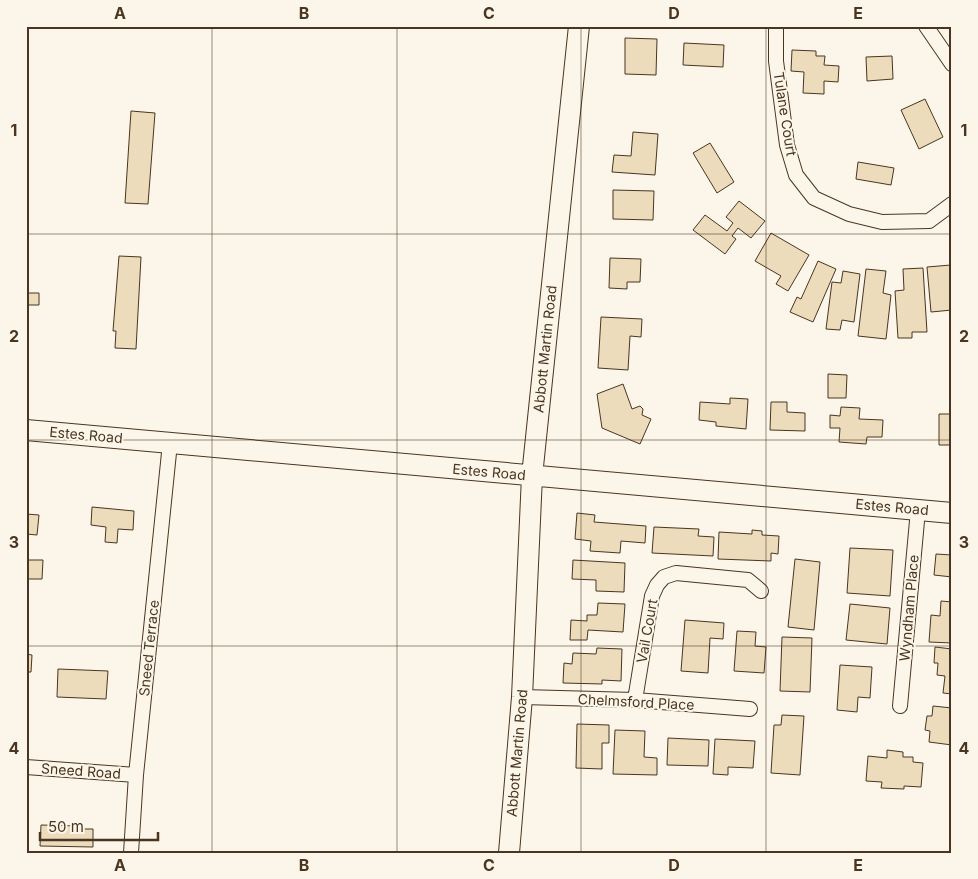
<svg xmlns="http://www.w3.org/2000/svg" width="978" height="879" viewBox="0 0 978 879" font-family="Inter,sans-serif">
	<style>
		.building { fill: #ecdcbc; stroke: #4a3520 }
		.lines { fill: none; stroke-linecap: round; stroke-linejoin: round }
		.minor-casing { stroke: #4a3520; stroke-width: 16 }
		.secondary-casing { stroke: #4a3520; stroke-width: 22 }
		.minor { stroke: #fbf6e9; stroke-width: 14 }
		.secondary { stroke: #fbf6e9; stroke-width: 20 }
		.grid { fill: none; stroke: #4a3520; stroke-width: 1; stroke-opacity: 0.55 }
		.labels { text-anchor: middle; stroke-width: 4; stroke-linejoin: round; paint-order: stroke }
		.street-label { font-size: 14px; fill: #4a3520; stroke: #fbf6e9 }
		.neatline { fill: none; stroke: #4a3520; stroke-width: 2 }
		.grid-label { font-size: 16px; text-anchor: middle; font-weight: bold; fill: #4a3520 }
	</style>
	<rect width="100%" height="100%" fill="#fbf6e9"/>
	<path class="building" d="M625 38 657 39 656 75 625 74Z
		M684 43 724 45 723 67 683 65Z
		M792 50 816 51V56H825L824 65 839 66 838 82 824 81V94L803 93 804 72 791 71Z
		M892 56 893 79 867 81 866 57Z
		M925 99 943 137 919 149 901 110Z
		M131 111 155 113 148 204 125 203Z
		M633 132 658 134 655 175 612 172 614 155 631 156Z
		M710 143 734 182 717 193 693 153Z
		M858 162 894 168 891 185 856 179Z
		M613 190 654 191 653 220 613 219Z
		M739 201 765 221 751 238 738 228 732 236 736 239 725 254 693 230 705 215 727 231 733 223 726 217Z
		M771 233 809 255 788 291 776 284 781 276 755 261Z
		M119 256 141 257 136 349 115 348 116 331H113Z
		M610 258 641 259 640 282H627V289L609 288Z
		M818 261 836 269 813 322 790 312 797 297 801 299Z
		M951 265 952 310 931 312 927 267Z
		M923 268 927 332H912V338H898L895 291 904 290 903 269Z
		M866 269 886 271 883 293 891 295 886 339 858 336Z
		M843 271 860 274 854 322 842 320 840 330 826 329 832 282 841 283Z
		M26 293H39V305H27V320Z
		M601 317 642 319 641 337 630 336 628 370 598 368Z
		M828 374 847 375 846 398H828Z
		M623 384 632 409 640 406 643 409 642 415 651 419 640 444 602 428 597 394Z
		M730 398 748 399 746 429 716 426V422L699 420 700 402 730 404Z
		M771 402H787V412L805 413V431L770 430Z
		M841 407 860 408 859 419 883 420 882 437H867L866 444 839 442 840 428H830V415L840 416Z
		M939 414H952V445H939Z
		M92 507 134 511 133 530 118 529 117 543 105 542 106 527 91 525Z
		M577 513 595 515 594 522 646 526 645 543 621 541 620 553 590 551 591 541 575 539Z
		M26 514 39 515 37 535 26 534Z
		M654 527 699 529 698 536 714 537 713 556 652 553Z
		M752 530 762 531V535L779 536 778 554 771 553V561L718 559 719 532 752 534Z
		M850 548 893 550 890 596 847 593Z
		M936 554 952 555V577L934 575Z
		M795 559 820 562 814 630 788 627Z
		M26 560H43L42 579H26Z
		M573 560 625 563 624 592 596 591V580L572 579Z
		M941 601 952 602V643L929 642 931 615 940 616Z
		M598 603 625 604 623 632 588 630 587 640H570L571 620 587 621V615H597Z
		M850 604 890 608 887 644 846 640Z
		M685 620 724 623 723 639 710 638 708 673 681 671Z
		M737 631 756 632 755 646 766 647 764 673 734 671Z
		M782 637 812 638 810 692 780 691Z
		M935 647 952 649V694L943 693 945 676 937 675 938 663H934Z
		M597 648 622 649 621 681 602 680V684L563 683 564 663 572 664 573 653 596 654Z
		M26 654 32 655 31 672H26Z
		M840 665 872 667 870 698 858 697 857 712 837 710Z
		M58 669 108 671 106 699 57 697Z
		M933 706 952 708V745L929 742 930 731 925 730 927 716H932Z
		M782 715 804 716 800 775 771 773 774 725H781Z
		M577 724 609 725V743H602V769L576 768Z
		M615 730 645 731 644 757 657 758V775L613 774Z
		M668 738 709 740 708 766 667 765Z
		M715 739 755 741 753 768 728 767V775L713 774Z
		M887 750 903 752V757H913V762L923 763 921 787 904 786V789L881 788 882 782 866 781 868 756 887 758Z
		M41 825 79 826V829H93V847L40 846Z"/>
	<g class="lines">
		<defs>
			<path id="minor" d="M776 26V61L787 145 796 175 814 198 849 214 882 222 929 221 952 204
				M926 26 952 64
				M522 697 635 700 750 709
				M635 700 652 596 657 585 664 577 676 573 748 580 761 591
				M900 706 918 510
				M26 767 136 775
				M131 853 136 775 170 443"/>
			<path id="secondary" d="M26 430 952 513
				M509 853 522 697 532 476 579 26"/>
		</defs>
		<use href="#minor" class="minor-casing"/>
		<use href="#secondary" class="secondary-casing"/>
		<use href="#minor" class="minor"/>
		<use href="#secondary" class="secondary"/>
	</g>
	<path class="grid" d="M212 26V853M397 26V853M581 26V853M766 26V853M26 234H952M26 440H952M26 646H952"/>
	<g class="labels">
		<g class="street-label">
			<text transform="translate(785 114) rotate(81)" y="5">Tulane Court</text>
			<text transform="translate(545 349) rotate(-84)" y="5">Abbott Martin Road</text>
			<text transform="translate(86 435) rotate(5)" y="5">Estes Road</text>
			<text transform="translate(489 472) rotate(5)" y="5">Estes Road</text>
			<text transform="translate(892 507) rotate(5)" y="5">Estes Road</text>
			<text transform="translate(909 608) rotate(-85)" y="5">Wyndham Place</text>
			<text transform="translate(647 631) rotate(-80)" y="5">Vail Court</text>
			<text transform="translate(149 648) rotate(-84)" y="5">Sneed Terrace</text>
			<text transform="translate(636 702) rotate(3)" y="5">Chelmsford Place</text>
			<text transform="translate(517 753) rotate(-85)" y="5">Abbott Martin Road</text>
			<text transform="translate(81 771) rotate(4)" y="5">Sneed Road</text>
		</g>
	</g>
	<rect width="978" height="879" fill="none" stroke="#fbf6e9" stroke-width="55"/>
	<path d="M40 832v8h118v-8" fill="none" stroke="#4a3520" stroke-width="2.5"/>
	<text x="48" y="832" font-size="15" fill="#4a3520" stroke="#fbf6e9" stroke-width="4" paint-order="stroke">50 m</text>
	<rect x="28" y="28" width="922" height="824" class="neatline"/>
	<g class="grid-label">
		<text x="120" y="19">A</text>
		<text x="304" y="19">B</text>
		<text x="489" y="19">C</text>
		<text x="674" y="19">D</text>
		<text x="858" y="19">E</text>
		<text x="14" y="136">1</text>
		<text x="964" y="136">1</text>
		<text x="14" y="342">2</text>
		<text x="964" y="342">2</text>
		<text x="14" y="548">3</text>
		<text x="964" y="548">3</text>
		<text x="14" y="754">4</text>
		<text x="964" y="754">4</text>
		<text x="120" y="871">A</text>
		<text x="304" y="871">B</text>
		<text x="489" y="871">C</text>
		<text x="674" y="871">D</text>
		<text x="858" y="871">E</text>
	</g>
</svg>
